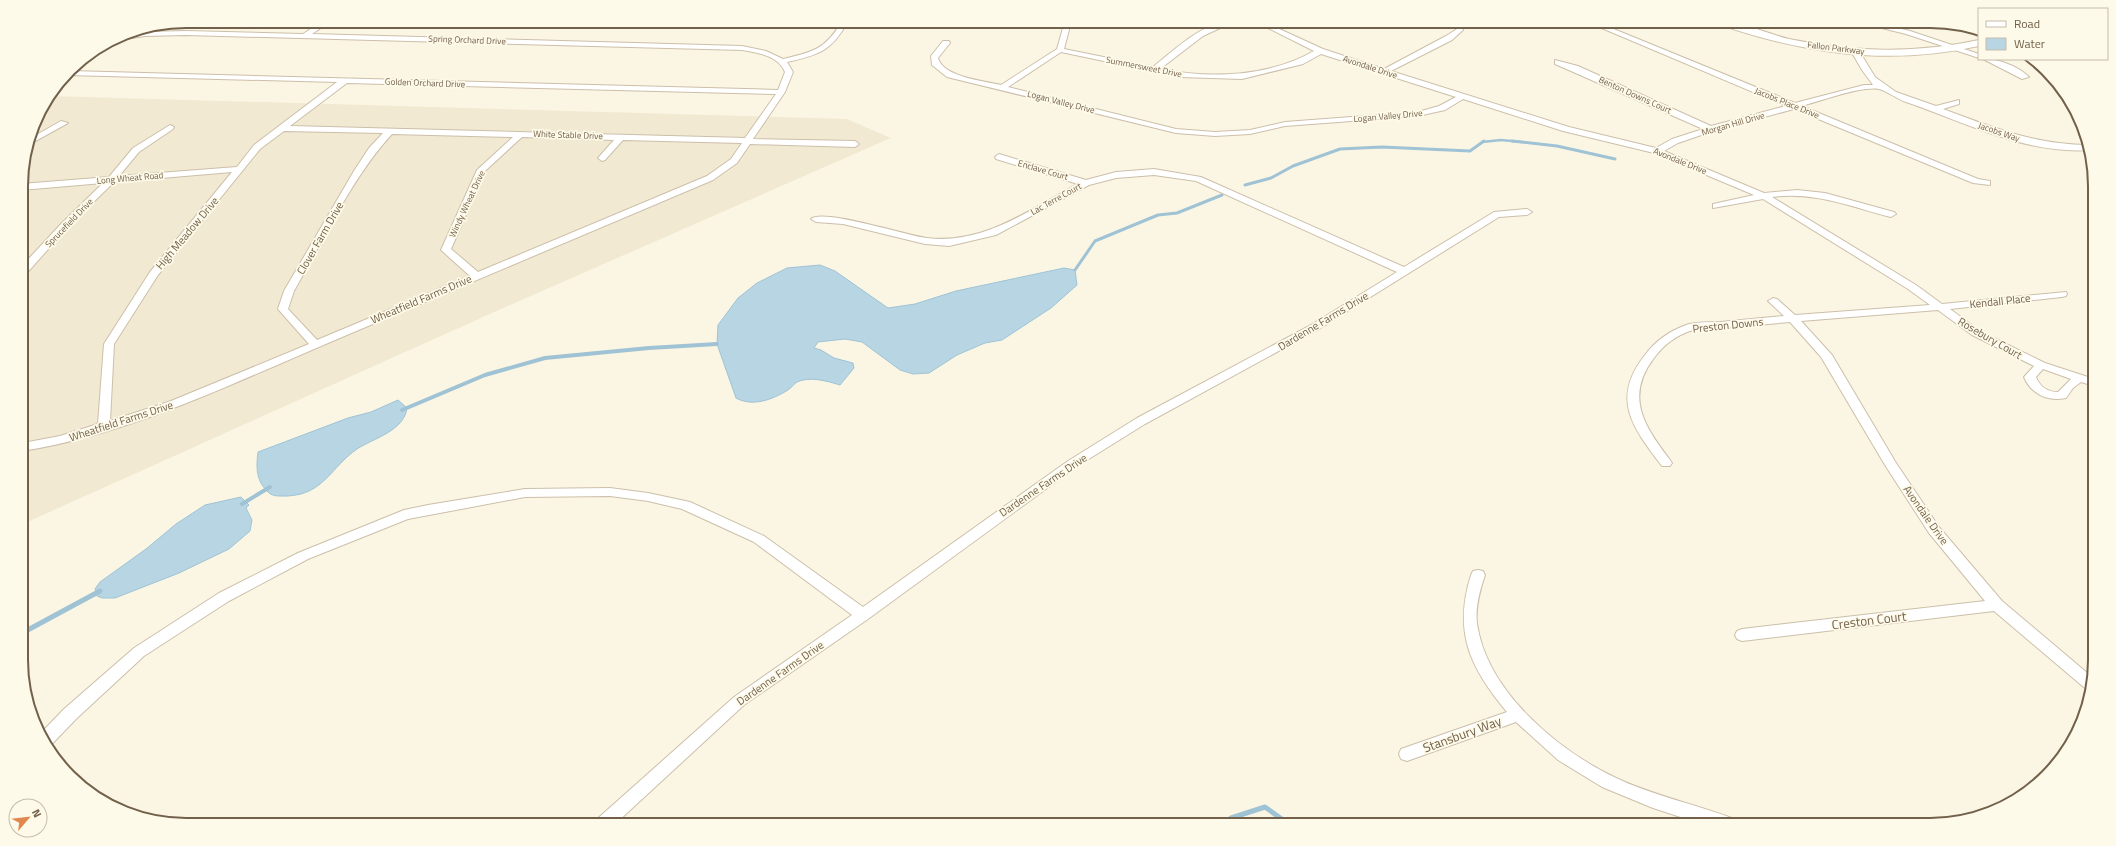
<svg xmlns="http://www.w3.org/2000/svg" width="2116" height="846" viewBox="0 0 2116 846" font-family="'Titillium Web',sans-serif">
	<style>
		.residential { fill: #f2e9d2 }
		.water { fill: #b8d5e4; stroke: #9fc3d5 }
		.lines { fill: none; stroke-linecap: round; stroke-linejoin: round }
		.stream-far3 { stroke: #9fc3d5; stroke-width: 2.5 }
		.stream-far2 { stroke: #9fc3d5; stroke-width: 3 }
		.stream-far1 { stroke: #9fc3d5; stroke-width: 4 }
		.stream { stroke: #9fc3d5; stroke-width: 5 }
		.street-casing { stroke: #ccbfaa; stroke-width: 2 }
		.secondary-casing { stroke: #cfc0a8; stroke-width: 2 }
		.street { fill: #fff; fill-rule: evenodd }
		.secondary { fill: #fff; fill-rule: evenodd }
		.labels { text-anchor: middle; stroke-width: 3.5; stroke-linejoin: round; paint-order: stroke }
		.far-street-label { font-size: 9px; fill: #72604a; stroke: #fefae9 }
		.street-label { font-size: 11px; fill: #72604a; stroke: #fefae9 }
		.near-street-label { font-size: 13px; fill: #72604a; stroke: #fefae9 }
		.rim { fill: none; stroke: #72604a; stroke-width: 2 }
	</style>
	<rect width="100%" height="100%" fill="#fbf6e3"/>
	<path class="residential" d="M51 96 847 119 891 138 501 309 23 524 21 175 38 113Z"/>
	<path class="water" d="M820 265 835 271 888 308 915 304 956 291 1064 268 1075 270 1077 285 1051 308 1002 340 985 343 957 355 929 373 913 374 900 370 862 342 845 339 818 342 814 348 821 350 834 358 853 363 854 368 840 385C827 381 810 376 797 382 794 384 791 388 788 390 772 400 752 407 736 398L717 344 718 325 738 298 757 283 787 268Z
		M398 400 407 408C404 431 374 438 357 449 331 467 324 494 288 496 280 496 273 497 268 492 256 481 256 467 258 452L348 418 371 412Z
		M241 497 249 505 246 508 252 520 250 531 229 549 179 573 115 598H102L97 596 95 589 100 582 146 549 176 524 205 505Z"/>
	<g class="lines">
		<path class="stream-far3" d="M1482 142 1501 140 1522 142"/>
		<path class="stream-far2" d="M1512 141 1557 146 1615 159
			M1245 185 1271 178 1293 166 1340 149 1382 147 1470 151 1484 141
			M1075 270 1095 241 1158 215 1177 213 1222 195"/>
		<path class="stream-far1" d="M402 410 485 375 545 358 649 348 717 344
			M242 504 270 487"/>
		<path class="stream" d="M24 632 100 591
			M1225 825 1231 818 1265 807 1290 825"/>
		<defs>
			<path id="street" d="M323 21H331L312 34 742 46 766 51 783 59C813 52 826 49 842 21H848C832 51 819 55 787 62L793 72 785 92 753 139 855 141 859 144 855 147 750 144 737 163 713 180C585 234 456 289 328 343 229 385 129 434 23 451V443L60 436 98 424 104 344 150 272 232 172 114 182 67 228 26 274 22 275V266L61 224 103 183 21 190V184L109 177 133 148 170 125 174 127 173 129 139 152 119 176 237 167 254 145 337 82 67 75 70 71 778 90 785 72C778 55 758 53 742 50L186 35 145 36 112 41 119 36 145 32 186 31 303 34ZM347 83 776 94 745 138 290 126ZM284 131 383 133 369 148 354 171 284 291 278 309 309 344 171 401 110 421 114 344 158 275 260 149ZM392 134 513 137 477 170 441 250 470 276 317 340 288 309 294 291C323 240 353 176 392 134ZM522 137 614 140 598 158 602 161 605 160 623 140 742 143 731 159 707 176 478 272 451 249 485 171Z
				M1065 21 1071 22 1064 49 1153 67C1177 48 1203 21 1235 21L1203 36 1160 69C1212 79 1268 77 1314 51L1254 21H1262L1323 49 1384 69 1446 36 1457 29V21H1463V30L1452 40 1391 71 1569 127 1656 148 1672 139 1703 129 1555 64V60L1578 66 1711 126 1786 106 1585 21H1594L1795 103 1864 85H1873L1862 70 1851 51 1855 49H1858L1875 77 1896 92 1936 106 1959 100V104L1943 109C1991 127 2036 145 2088 145L2090 150C2026 155 1965 122 1906 102 1897 99 1887 91 1879 89 1861 86 1821 101 1802 106L1978 179 1990 181V185L1973 183 1794 109 1713 131 1678 143 1664 151 1764 193 1797 190 1825 193 1894 212 1896 214 1891 217C1851 207 1815 191 1772 197L1916 285 1942 304 2066 292 2067 294 2066 296 2062 297 1950 309 1980 331 2045 363 2094 379V386L2081 382 2073 388 2066 398C2048 402 2031 394 2024 377L2034 366 1972 335 1938 310 1801 321 1832 355 1896 463 1939 527 2002 601 2092 677 2090 691 2086 689 1994 611 1742 641 1737 639 1735 635 1737 631 1742 629 1985 601 1929 533 1885 465 1821 357 1790 322C1768 324 1746 326 1723 328 1714 328 1702 328 1693 330 1677 335 1664 344 1654 358 1624 397 1645 427 1670 460L1672 463 1670 466H1662C1633 428 1610 399 1645 355 1656 340 1671 330 1689 324 1699 322 1710 322 1720 322 1741 320 1762 318 1784 316L1768 301 1773 298 1777 299 1795 315 1930 305 1908 289 1763 199 1713 208V204L1754 195 1654 153 1563 131 1463 99 1445 110 1418 116 1285 126 1250 134 1215 136 1176 133 947 77 932 65 931 56 943 41H949L950 43 938 58C943 77 984 81 1001 85L1057 49ZM1061 52 1180 77 1242 79 1303 64 1321 54 1456 97 1439 106 1418 112 1285 122 1250 130 1215 132 1176 129 1008 87ZM2043 369 2071 379 2058 392C2048 392 2040 387 2036 377Z
				M1876 23 1910 31 1979 54V58L1906 34 1874 26V24Z
				M1983 59C1999 59 2018 66 2029 77L2022 79Z
				M61 121 68 123 30 144 31 138Z
				M999 154 1086 180 1116 172 1154 169 1201 177 1404 267 1494 212 1527 209 1532 212 1527 215 1499 217 1319 329 1145 424 1076 467 868 619 744 705 614 825H593L596 820 734 697 852 615 754 542 682 509 648 501 610 496 525 497 408 519 308 559 229 601 144 656 76 719 50 746 47 747 39 735 64 709 134 648 219 593 298 553 404 510 428 505 525 489 610 488 648 493 690 502 764 536 863 607 1068 461 1137 418 1311 325 1397 272 1196 181 1154 175 1116 178 1089 185 996 235 949 246 925 244 843 224 816 222 811 219C822 208 908 236 927 238 983 245 1031 209 1078 184L996 159 995 157Z
				M1478 570 1483 571 1485 575C1480 590 1475 607 1477 623 1486 690 1556 749 1614 777 1653 796 1696 804 1737 820L1739 825H1705L1653 808 1602 787 1558 760 1516 722 1407 761 1401 759 1399 754 1401 749 1507 712C1470 668 1453 632 1471 575L1473 571Z"/>
			<path id="secondary" d="M1716 21C1741 21 1765 33 1789 39 1855 52 1913 54 1979 40V46C1901 63 1832 57 1756 36 1747 33 1722 27 1716 21Z"/>
		</defs>
		<use href="#street" class="street-casing"/>
		<use href="#secondary" class="secondary-casing"/>
		<use href="#street" class="street"/>
		<use href="#secondary" class="secondary"/>
	</g>
	<g class="labels">
		<g class="far-street-label">
			<text transform="translate(467 40) rotate(2)" y="3">Spring Orchard Drive</text>
			<text transform="translate(1836 48) rotate(7)" y="3">Fallon Parkway</text>
			<text transform="translate(1144 67) rotate(11)" y="3">Summersweet Drive</text>
			<text transform="translate(1370 67) rotate(18)" y="3">Avondale Drive</text>
			<text transform="translate(425 83) rotate(2)" y="3">Golden Orchard Drive</text>
			<text transform="translate(1635 95) rotate(24)" y="3">Benton Downs Court</text>
			<text transform="translate(1061 102) rotate(14)" y="3">Logan Valley Drive</text>
			<text transform="translate(1787 103) rotate(22)" y="3">Jacobs Place Drive</text>
			<text transform="translate(1388 116) rotate(-5)" y="3">Logan Valley Drive</text>
			<text transform="translate(1733 124) rotate(-16)" y="3">Morgan Hill Drive</text>
			<text transform="translate(1999 132) rotate(19)" y="3">Jacobs Way</text>
			<text transform="translate(568 135) rotate(2)" y="3">White Stable Drive</text>
			<text transform="translate(1680 161) rotate(22)" y="3">Avondale Drive</text>
			<text transform="translate(1043 170) rotate(16)" y="3">Enclave Court</text>
			<text transform="translate(130 178) rotate(-5)" y="3">Long Wheat Road</text>
			<text transform="translate(1056 199) rotate(-29)" y="3">Lac Terre Court</text>
			<text transform="translate(467 204) rotate(-65)" y="3">Windy Wheat Drive</text>
			<text transform="translate(69 223) rotate(-46)" y="3">Sprucefield Drive</text>
		</g>
		<g class="street-label">
			<text transform="translate(187 233) rotate(-50)" y="4">High Meadow Drive</text>
			<text transform="translate(320 238) rotate(-60)" y="4">Clover Farm Drive</text>
			<text transform="translate(421 299) rotate(-23)" y="4">Wheatfield Farms Drive</text>
			<text transform="translate(2000 301) rotate(-6)" y="4">Kendall Place</text>
			<text transform="translate(1323 321) rotate(-31)" y="4">Dardenne Farms Drive</text>
			<text transform="translate(1728 325) rotate(-6)" y="4">Preston Downs</text>
			<text transform="translate(1990 338) rotate(30)" y="4">Rosebury Court</text>
			<text transform="translate(121 421) rotate(-18)" y="4">Wheatfield Farms Drive</text>
			<text transform="translate(1043 485) rotate(-34)" y="4">Dardenne Farms Drive</text>
			<text transform="translate(1926 515) rotate(55)" y="4">Avondale Drive</text>
			<text transform="translate(780 673) rotate(-35)" y="4">Dardenne Farms Drive</text>
		</g>
		<g class="near-street-label">
			<text transform="translate(1869 620) rotate(-7)" y="5">Creston Court</text>
			<text transform="translate(1462 734) rotate(-20)" y="5">Stansbury Way</text>
		</g>
	</g>
	<path d="M0 0H2116V846H0ZM186 28H1930A158 158 0 0 1 2088 186V660A158 158 0 0 1 1930 818H186A158 158 0 0 1 28 660V186A158 158 0 0 1 186 28Z" fill="#fefae9" fill-rule="evenodd"/>
	<path class="rim" d="M186 28H1930A158 158 0 0 1 2088 186V660A158 158 0 0 1 1930 818H186A158 158 0 0 1 28 660V186A158 158 0 0 1 186 28Z"/>
	<rect x="1978" y="8" width="130" height="52" fill="#fefae9" stroke="#c6bca9"/>
	<rect x="1986" y="21" width="20" height="6" fill="#ffffff" stroke="#c6bca9"/>
	<text x="2014" y="28" font-size="12" fill="#72604a">Road</text>
	<rect x="1986" y="38" width="20" height="12" fill="#b8d5e4" stroke="#c6bca9"/>
	<text x="2014" y="48" font-size="12" fill="#72604a">Water</text>
	<g transform="translate(28 818) rotate(62)"><circle r="19" fill="#fefae9" stroke="#c6bca9"/>
	<path d="M0-3L7 15L0 10L-7 15Z" fill="#e1884c"/>
	<text y="-6" font-size="11" font-weight="bold" text-anchor="middle" fill="#72604a">N</text>
	</g>
</svg>
